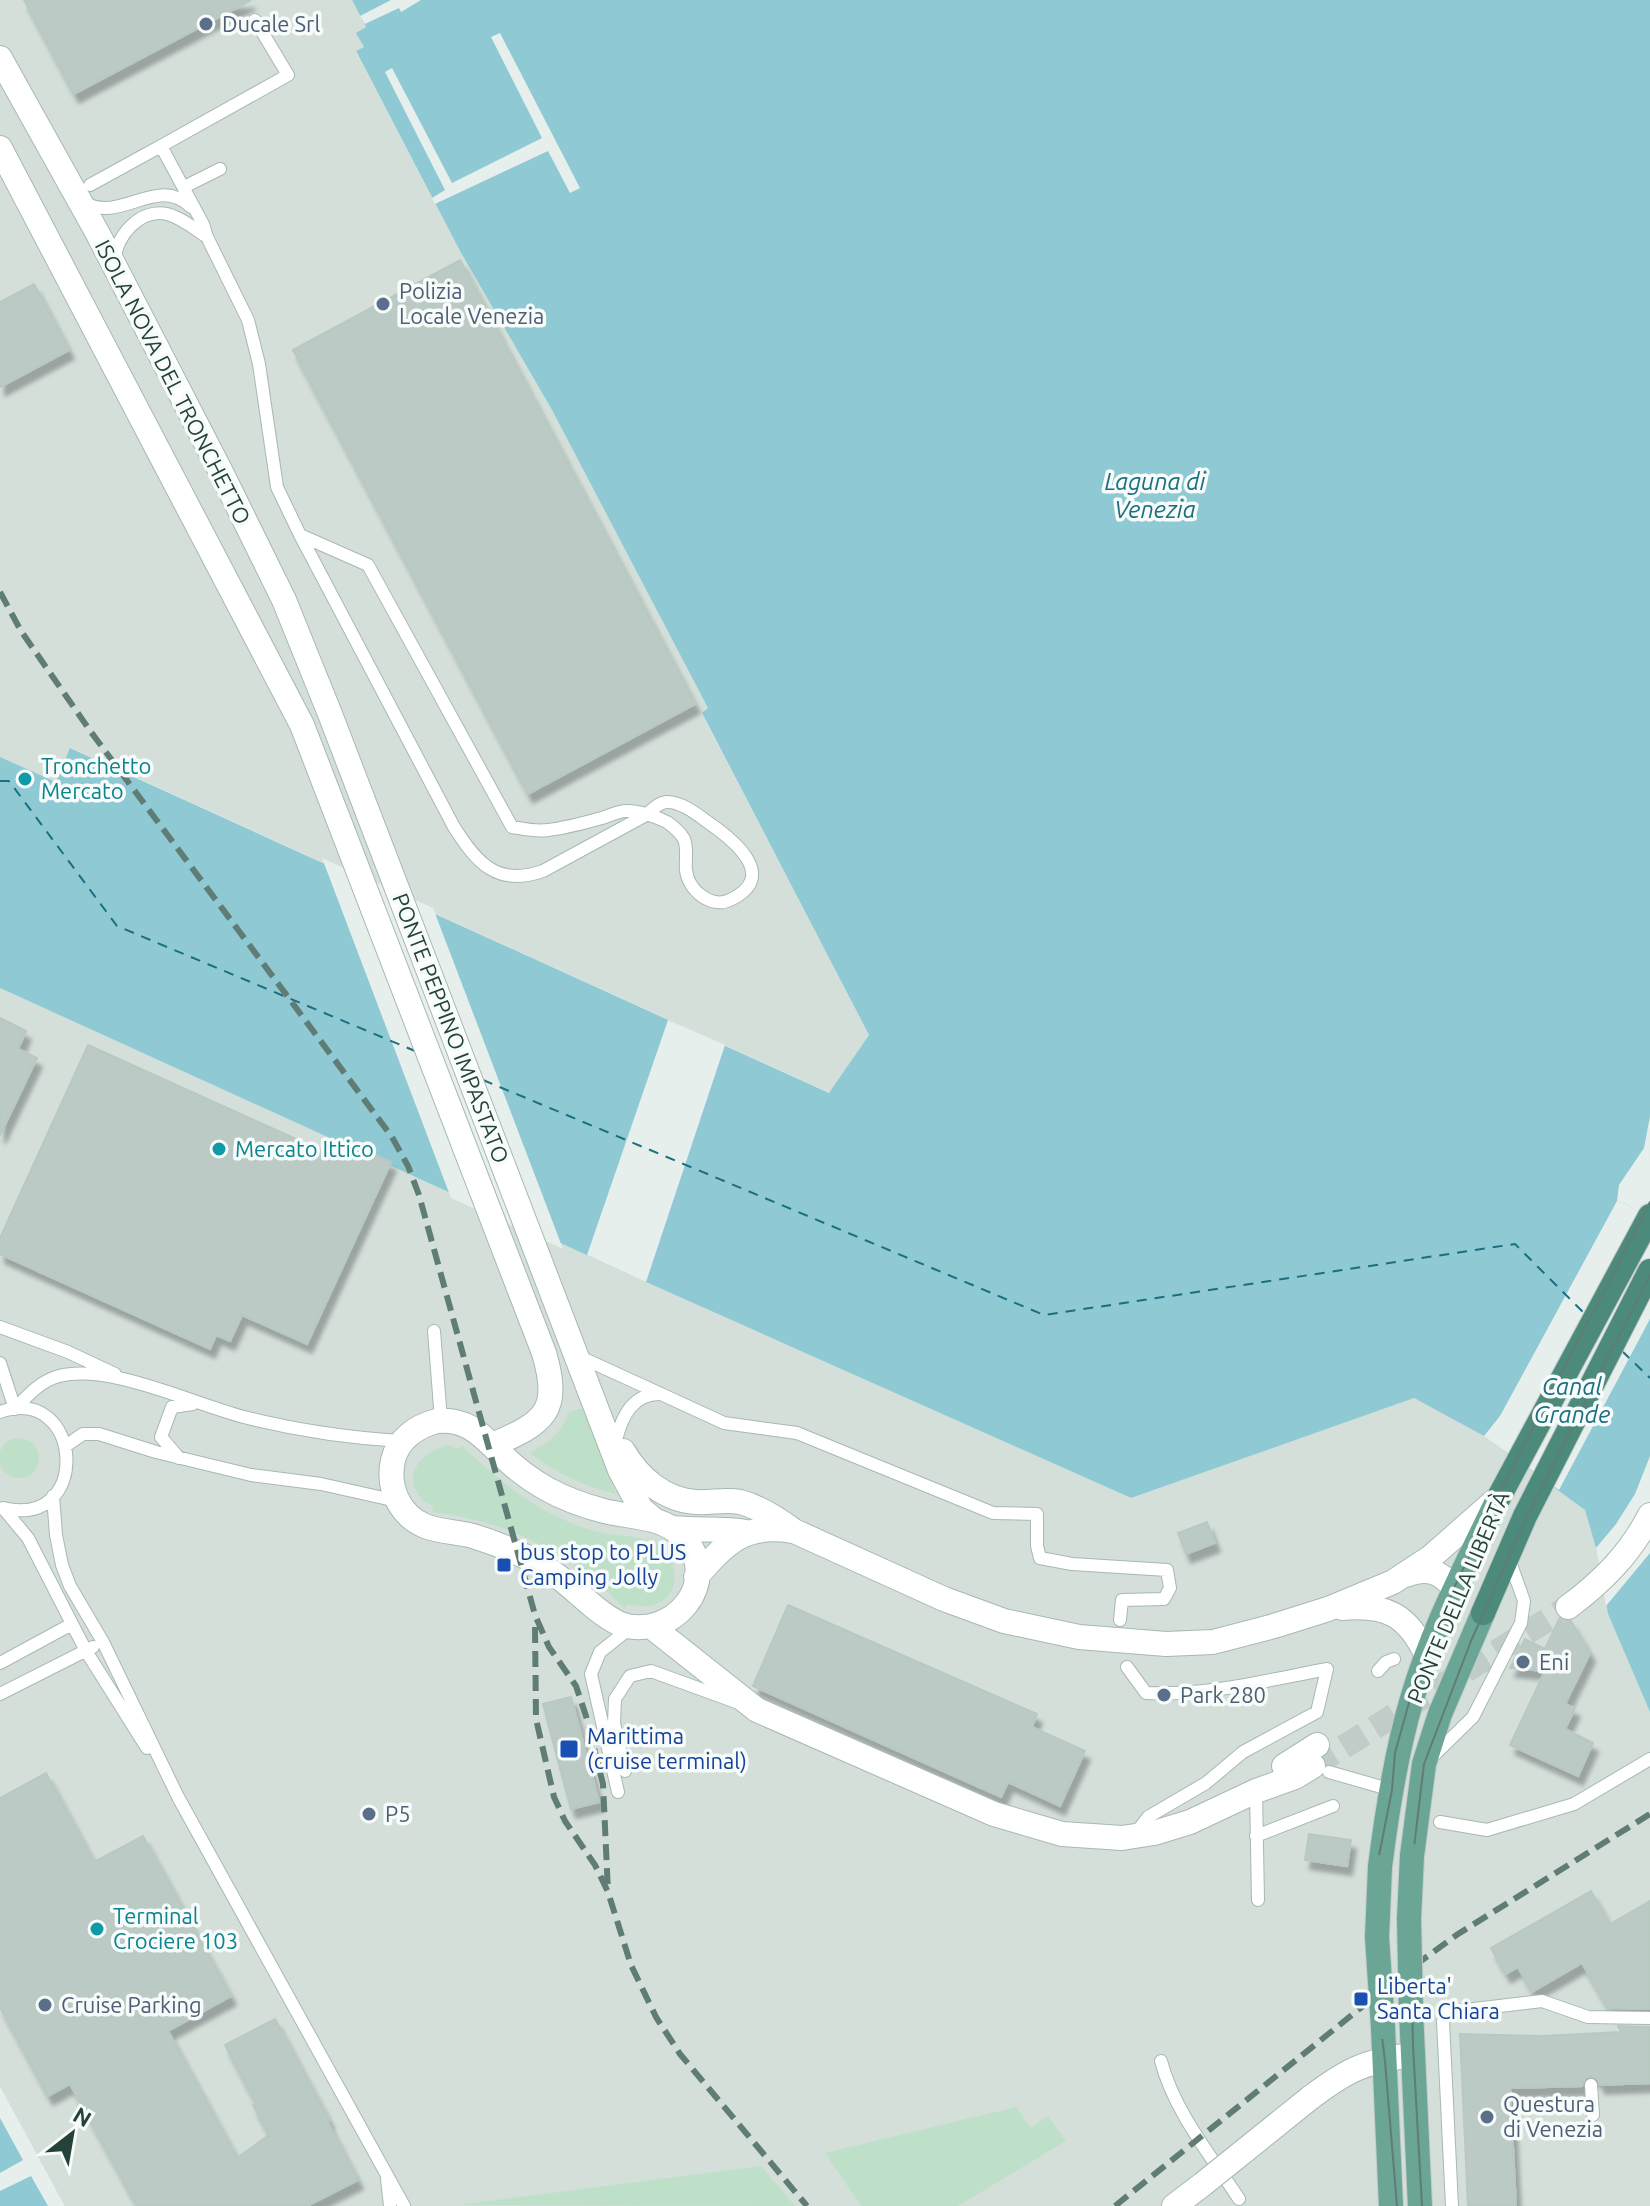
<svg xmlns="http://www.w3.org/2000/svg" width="1650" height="2206" viewBox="0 0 1650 2206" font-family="Ubuntu,sans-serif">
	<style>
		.built { fill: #d4dfda }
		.green { fill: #bfe0c8 }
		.water { fill: #8ec9d4 }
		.pier { fill: #e6efeb }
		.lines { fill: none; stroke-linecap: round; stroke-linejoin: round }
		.ferry { stroke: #1c6f80; stroke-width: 2; stroke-dasharray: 10 8; stroke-linecap: butt }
		.building { fill: #bbcac4; stroke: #b8c9c2; stroke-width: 2; filter: url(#shadow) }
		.minor-tunnel { stroke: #bfccc8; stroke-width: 24; stroke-dasharray: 24 12; stroke-linecap: butt }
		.service-casing { stroke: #a8b8b2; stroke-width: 14 }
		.minor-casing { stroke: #a8b8b2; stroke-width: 26 }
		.primary-casing { stroke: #c2cac8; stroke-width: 26 }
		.trunk-casing { stroke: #c2cac8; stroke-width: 26 }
		.service { stroke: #fff; stroke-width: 12 }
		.minor { stroke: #fff; stroke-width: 24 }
		.primary { stroke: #6aa596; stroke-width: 24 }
		.trunk { stroke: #4c8a7c; stroke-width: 24 }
		.tram { stroke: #5f7d75; stroke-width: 2 }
		.rail { stroke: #5f7d75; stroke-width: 6; stroke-dasharray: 16 8; stroke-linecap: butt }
		.minor-bridge-casing { stroke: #a8b8b2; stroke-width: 26; stroke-linecap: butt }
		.primary-bridge-casing { stroke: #c2cac8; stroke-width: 26; stroke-linecap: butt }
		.minor-bridge { stroke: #fff; stroke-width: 24 }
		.primary-bridge { stroke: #6aa596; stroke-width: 24 }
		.service-dot { fill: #5c6f8a; stroke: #f7fbf9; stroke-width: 3 }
		.culture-dot { fill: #0f9aa8; stroke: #f7fbf9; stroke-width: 3 }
		.transit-dot { fill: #1a4fb4; stroke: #f7fbf9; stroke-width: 3 }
		.labels { text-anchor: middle; stroke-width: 7; stroke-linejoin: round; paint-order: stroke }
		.service-label { font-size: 22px; fill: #4e5e75; stroke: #f7fbf9; text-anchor: start }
		.street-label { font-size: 22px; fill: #24423a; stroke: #f7fbf9 }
		.culture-label { font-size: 22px; fill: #0d838f; stroke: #f7fbf9; text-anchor: start }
		.transit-label { font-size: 22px; fill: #164399; stroke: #f7fbf9; text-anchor: start }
		.water-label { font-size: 24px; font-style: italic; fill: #1c6f80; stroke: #f7fbf9 }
	</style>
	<defs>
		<filter id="shadow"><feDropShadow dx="5" dy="9" stdDeviation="2" flood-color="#0004"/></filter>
	</defs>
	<rect width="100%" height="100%" fill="#e6efeb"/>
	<path class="built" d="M0 0H352L366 27 364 47 356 52 460 251 552 410 708 708 702 714 869 1035 830 1093 71 748 56 782 0 757Z
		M0 988 646 1282 1131 1498 1413 1398 1465 1423 1559 1490 1585 1510 1596 1548 1608 1614 1650 1712V2206H65L0 2086Z"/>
	<path class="green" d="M582 1408 616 1494C585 1487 555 1472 529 1453 548 1443 562 1433 569 1412Z
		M-1 1458a20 20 0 1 1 40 0a20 20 0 1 1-40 0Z
		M448 1445 457 1449 462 1446C500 1482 541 1515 591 1530 617 1537 646 1535 669 1548L667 1552C687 1585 665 1615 628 1604L624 1608C572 1553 508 1521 432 1512L433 1507C397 1486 414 1454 448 1445Z
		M1016 2107 1031 2128 1048 2116 1066 2141 958 2206H861L825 2153Z
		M761 2166 795 2206 458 2205Z"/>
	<path class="water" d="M352 0H1650V1116L1644 1148 1619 1185 1617 1201 1629 1205 1650 1224V1712L1608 1614 1596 1548 1585 1510 1484 1436 1414 1398 1131 1498 646 1282 0 988V757L56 782 70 748 829 1093 869 1035 702 713 708 708 552 410 460 251 356 51 364 47 356 33 366 27Z
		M0 2086 65 2206H0Z"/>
	<path class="pier" d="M391 0H421L401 12 399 8 365 24 360 16Z
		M500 33 580 188 570 193 548 151 435 204 432 198 445 190 385 72 392 68 452 183 542 138 491 37Z
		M322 858 433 908 563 1249 451 1198Z
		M668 1020 725 1045 646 1282 587 1255Z
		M1617 1201 1629 1205 1650 1224V1319L1559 1490 1484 1436 1500 1416Z
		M1650 1456V1553L1606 1606 1596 1548 1616 1524 1635 1494Z
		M0 2086 65 2206H48L31 2176 0 2191V2173L23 2160 0 2118Z"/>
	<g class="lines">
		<path class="ferry" d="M0 781H9L117 926 415 1051
			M483 1080 1044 1315 1515 1244 1584 1313
			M1622 1351 1650 1378"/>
	</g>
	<path class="building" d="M24 0H251L74 94Z
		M460 260 695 704 528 794 293 350Z
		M34 284 69 350 0 387V302Z
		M0 1018 26 1031 18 1049 37 1058 0 1135Z
		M88 1045 347 1162 355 1146 391 1162 307 1344 242 1315 230 1341 216 1335 210 1349 0 1254V1238Z
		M1207 1522 1215 1543 1186 1554 1178 1533Z
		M788 1605 1037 1714 1032 1727 1085 1751 1060 1806 1008 1782 1001 1797 753 1686Z
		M1559 1619 1571 1621 1590 1653 1565 1704 1575 1708 1565 1729 1593 1743 1578 1776 1510 1745 1545 1671 1510 1668 1525 1639 1545 1649Z
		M571 1697 599 1802 571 1809 543 1704Z
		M46 1773 94 1862 143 1836 231 1996 168 2031 237 2158 269 2135 253 2105 256 2104 225 2045 275 2019 329 2120 327 2121 358 2180 307 2206H137L70 2084 48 2096 0 2007V1798Z
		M1309 1834 1351 1840 1347 1866 1305 1860Z
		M1591 1891 1610 1924 1650 1901V2009L1608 2008 1582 1963 1532 1992 1518 1967 1506 1974 1491 1948Z
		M1618 2026 1650 2027V2083L1600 2085 1598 2079 1591 2076 1585 2078 1582 2086 1510 2088 1516 2206H1468L1460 2034 1542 2036 1621 2032Z"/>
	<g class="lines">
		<path class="minor-tunnel" d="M1313 1766 1568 1607"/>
		<defs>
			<path id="service" d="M161 146 288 75 255 20
				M90 185 161 146 203 224 207 237 248 320 259 364 277 487 300 535 454 827C477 863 497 887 543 871L646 815C652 810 658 803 666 802 681 801 698 815 709 823 735 841 779 877 730 900 711 909 688 890 686 870 685 859 688 850 684 839 680 832 674 827 667 822 657 817 637 810 626 811 618 811 609 816 602 818 584 823 567 828 548 830 537 832 524 829 512 827L368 565 300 535
				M184 187 220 169
				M85 203C122 223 158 174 191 207
				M115 260C115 236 141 208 167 214 182 218 195 229 207 237
				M0 1327 68 1352 115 1374
				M434 1331 441 1420
				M578 1356 661 1394C633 1393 622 1416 616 1440
				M0 1363 15 1409
				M661 1394 724 1423 797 1433 993 1513 1037 1514V1546L1040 1558 1072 1564 1167 1570 1170 1588 1164 1599 1122 1600 1120 1620
				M15 1409C27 1396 40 1381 59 1376 110 1363 193 1404 244 1417 295 1430 350 1438 402 1441
				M0 1412C83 1383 93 1530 3 1508
				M67 1445 83 1434H99L156 1452 251 1475 321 1484 397 1501
				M179 1458 161 1437 172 1407 193 1404
				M53 1496 56 1535 62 1565 70 1586 103 1642 178 1797 404 2206
				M3 1508 28 1538 86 1651 147 1748
				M0 1663 72 1624
				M1127 1667 1146 1693C1207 1696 1268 1680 1327 1669L1317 1712 1243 1752 1206 1783 1148 1817 1136 1833
				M1378 1671 1386 1662 1394 1659
				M0 1694 93 1647
				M1430 1759 1473 1717 1521 1623 1524 1601 1509 1559
				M625 1771 614 1723 615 1699 630 1676 651 1671 736 1702
				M1329 1772 1392 1790
				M1256 1791 1258 1900
				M618 1792 591 1674 600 1652 630 1628
				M1440 1822 1487 1830 1574 1804 1650 1759
				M1256 1836 1333 1806
				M1161 2061C1174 2111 1211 2156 1239 2199
				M1591 2085 1593 2115
				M387 2179 390 2206
				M1452 2206 1443 2021 1449 2012 1542 2001 1588 2017 1650 2018"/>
			<path id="minor" d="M0 58 98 234 221 472 284 600 330 714 620 1470 641 1509 653 1519
				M0 148 302 725 544 1353C561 1411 545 1423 492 1445
				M437 1421C468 1418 482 1436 503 1456 516 1469 531 1480 547 1489 565 1499 585 1506 604 1511 632 1518 663 1515 684 1538 723 1582 672 1642 620 1624 591 1610 570 1581 541 1565 520 1553 496 1543 473 1536 458 1532 440 1532 425 1526 399 1515 387 1487 393 1460 398 1439 417 1426 437 1421Z
				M623 1451C639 1478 664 1500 696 1502 710 1503 726 1499 740 1502 760 1507 778 1519 794 1531L944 1599 1004 1621 1079 1637 1166 1644 1213 1642 1274 1626 1328 1609 1393 1582 1431 1557 1498 1498
				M673 1528C697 1531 722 1528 746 1532
				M1406 1575C1428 1566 1441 1572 1456 1590
				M696 1577C726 1543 744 1523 792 1531
				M1568 1607C1602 1582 1630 1554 1650 1515
				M1342 1608C1387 1604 1408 1615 1427 1656
				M652 1627 757 1710 994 1814 1062 1834 1122 1838 1154 1833 1190 1822 1256 1791 1295 1777 1313 1766
				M1284 1766 1317 1745
				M1310 2098C1347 2070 1365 2061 1412 2055
				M1174 2206 1203 2184"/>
			<path id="primary" d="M1412 1856 1424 1764 1440 1714 1483 1613
				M1380 1867C1387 1811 1396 1753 1412 1699 1432 1629 1468 1562 1499 1497
				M1411 2011 1420 2206
				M1383 2027 1391 2206"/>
			<path id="trunk" d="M1499 1497 1650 1216
				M1483 1613 1525 1516 1650 1271"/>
		</defs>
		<use href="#service" class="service-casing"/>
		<use href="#minor" class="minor-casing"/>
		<use href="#primary" class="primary-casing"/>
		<use href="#trunk" class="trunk-casing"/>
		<use href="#service" class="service"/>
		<use href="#minor" class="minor"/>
		<use href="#primary" class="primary"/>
		<use href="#trunk" class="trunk"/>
		<path class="tram" d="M1397 2206 1385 2061 1378 2004 1374 1927 1377 1866 1392 1790 1395 1753 1410 1699 1454 1588 1504 1484 1650 1202
			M1422 2206 1413 2046 1410 1919 1413 1856 1424 1764 1471 1641 1527 1516 1650 1275"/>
		<path class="rail" d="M0 592 21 631 91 732 392 1137 408 1166 419 1195 535 1615 549 1647 576 1686 586 1716 603 1784 608 1892
			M535 1627 536 1719 554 1797 565 1821 595 1865 608 1892 631 1965 656 2017 680 2054 807 2206
			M1115 2206 1399 1977 1458 1934 1650 1814"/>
		<defs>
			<path id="minor-bridge" d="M1203 2184 1310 2098"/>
			<path id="primary-bridge" d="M1380 1867 1377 1937 1383 2027
				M1411 2011 1409 1919 1412 1856"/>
		</defs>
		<use href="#minor-bridge" class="minor-bridge-casing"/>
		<use href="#primary-bridge" class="primary-bridge-casing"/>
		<use href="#minor-bridge" class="minor-bridge"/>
		<use href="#primary-bridge" class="primary-bridge"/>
	</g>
	<g class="service-dot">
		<circle cx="206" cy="24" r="8"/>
		<circle cx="383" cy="304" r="8"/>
		<circle cx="1523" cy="1662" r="8"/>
		<circle cx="1164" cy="1695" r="8"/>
		<circle cx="369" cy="1814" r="8"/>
		<circle cx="45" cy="2005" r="8"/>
		<circle cx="1487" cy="2117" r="8"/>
	</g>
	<g class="culture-dot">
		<circle cx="25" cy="779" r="8"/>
		<circle cx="219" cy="1149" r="8"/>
		<circle cx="97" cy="1929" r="8"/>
	</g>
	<g class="transit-dot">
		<rect x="496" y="1557" width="16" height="16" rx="4"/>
		<rect x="559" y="1739" width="20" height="20" rx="4"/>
		<rect x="1353" y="1991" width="16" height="16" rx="4"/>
	</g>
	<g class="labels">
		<g class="service-label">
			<text x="222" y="32">Ducale Srl</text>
			<text x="399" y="299">Polizia<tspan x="399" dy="25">Locale Venezia</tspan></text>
			<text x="1539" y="1670">Eni</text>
			<text x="1180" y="1703">Park 280</text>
			<text x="385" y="1822">P5</text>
			<text x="61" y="2013">Cruise Parking</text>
			<text x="1503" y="2112">Questura<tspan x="1503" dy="25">di Venezia</tspan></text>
		</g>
		<g class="street-label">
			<text transform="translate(173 382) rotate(63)" y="8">ISOLA NOVA DEL TRONCHETTO</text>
			<text transform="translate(451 1028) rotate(69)" y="8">PONTE PEPPINO IMPASTATO</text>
			<text transform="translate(1458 1597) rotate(-67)" y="8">PONTE DELLA LIBERTÀ</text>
		</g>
		<g class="culture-label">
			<text x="41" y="774">Tronchetto<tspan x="41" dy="25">Mercato</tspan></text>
			<text x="235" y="1157">Mercato Ittico</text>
			<text x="113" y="1924">Terminal<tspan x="113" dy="25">Crociere 103</tspan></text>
		</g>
		<g class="transit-label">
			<text x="520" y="1560">bus stop to PLUS<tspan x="520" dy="25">Camping Jolly</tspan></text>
			<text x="587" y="1744">Marittima<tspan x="587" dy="25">(cruise terminal)</tspan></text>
			<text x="1377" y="1994">Liberta'<tspan x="1377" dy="25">Santa Chiara</tspan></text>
		</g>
		<g class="water-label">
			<text x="1155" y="490">Laguna di<tspan x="1155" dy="28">Venezia</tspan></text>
			<text x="1572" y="1395">Canal<tspan x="1572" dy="28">Grande</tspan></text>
		</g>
	</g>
	<g transform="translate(72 2134) rotate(31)" stroke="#f7fbf9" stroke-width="6" paint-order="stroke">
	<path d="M0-6L14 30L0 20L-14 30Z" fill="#24423a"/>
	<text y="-12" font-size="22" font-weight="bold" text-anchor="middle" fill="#24423a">N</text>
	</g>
</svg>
